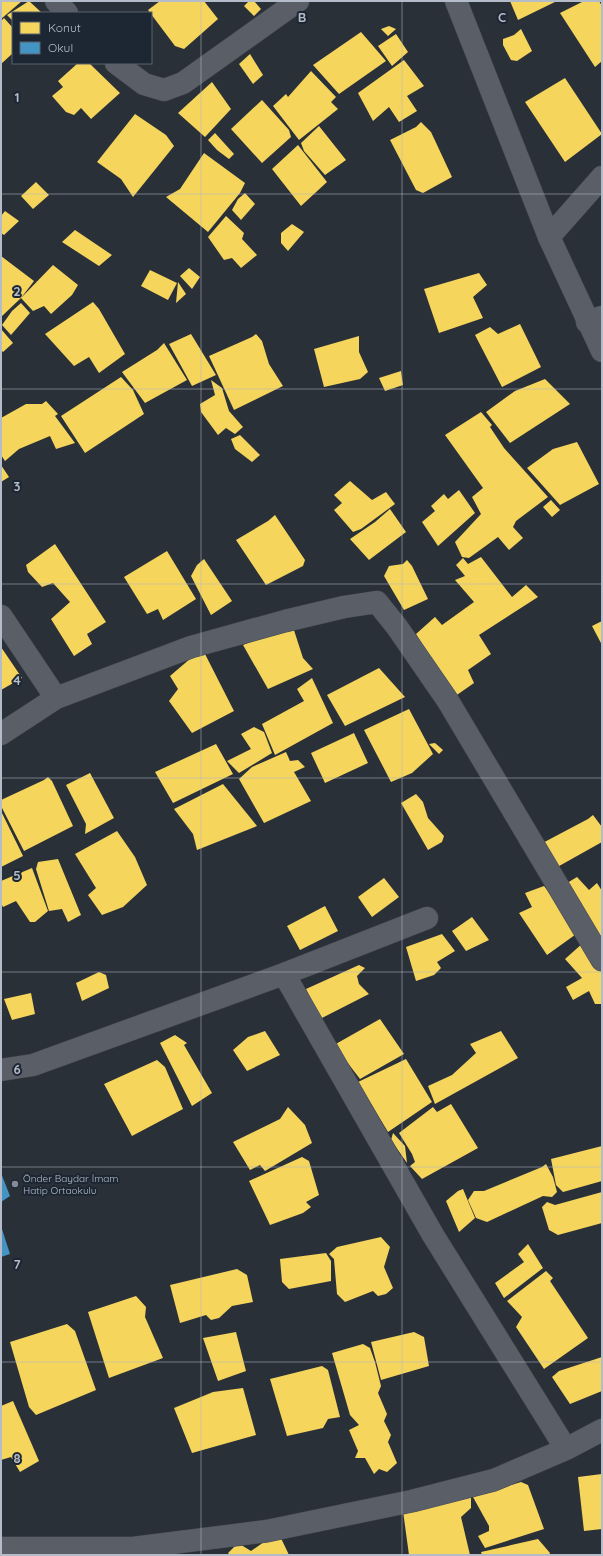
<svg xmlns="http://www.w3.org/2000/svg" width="603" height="1556" viewBox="0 0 603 1556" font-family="Quicksand,sans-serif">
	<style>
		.homes { fill: #f6d55c }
		.schools { fill: #4393c3 }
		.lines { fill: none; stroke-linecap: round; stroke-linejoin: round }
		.minor-casing { stroke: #484c53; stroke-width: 23 }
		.tertiary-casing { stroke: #484c53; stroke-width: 23 }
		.minor { stroke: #5a5e66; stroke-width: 22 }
		.tertiary { stroke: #5a5e66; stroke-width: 22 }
		.grid { fill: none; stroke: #b4bcc9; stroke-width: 1; stroke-opacity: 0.55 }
		.poi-dot { fill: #848b96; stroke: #1d2633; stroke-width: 1.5 }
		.labels { text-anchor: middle; stroke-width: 4; stroke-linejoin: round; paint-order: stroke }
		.poi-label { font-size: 10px; fill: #b4bcc9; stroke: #1d2633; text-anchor: start }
		.grid-label { font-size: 13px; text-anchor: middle; font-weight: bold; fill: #b4bcc9; stroke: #1d2633; stroke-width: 4; stroke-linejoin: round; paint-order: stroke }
	</style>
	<rect width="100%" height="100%" fill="#2a3038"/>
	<path class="homes" d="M1 1H22L1 19Z
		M29 1 42 13H13V21L7 15Z
		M160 1H204L218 19 184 49 175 46 148 10Z
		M249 1H254L261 9 254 16 244 6Z
		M510 1H557L518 20Z
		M584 1H599L602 6V61L595 67 560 13Z
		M4 18 13 28V53L1 64V21Z
		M389 26 396 29 388 36 381 29Z
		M521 29 532 51 517 61 511 60 503 45V39L514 35Z
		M361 32 386 61 339 94 313 65Z
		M396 34 408 52 392 66 378 46Z
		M250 54 263 75 253 84 239 64Z
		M404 60 424 86 407 96 417 111 399 122 389 107 373 121 358 93Z
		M78 63H89L120 93 91 119 81 108 74 115 66 112 52 96 63 87 58 81Z
		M311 71 336 97 331 102 338 109 299 140 273 106 286 94 288 97Z
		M565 78 602 134 565 162 525 102Z
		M212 82 231 109 205 137 178 113Z
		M262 100 289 130 291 137 262 163 231 129Z
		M135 114 166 135 174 146 133 197 121 179 97 162Z
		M421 122 431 132 452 177 423 193 416 190 390 140 416 127Z
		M319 126 346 160 325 175 304 151 301 143Z
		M215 133 234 154 229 159 217 150 208 140Z
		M298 145 327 182 301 206 272 169Z
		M204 153 245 183 240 193 208 232 166 197 180 189Z
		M36 182 49 195 33 209 21 196Z
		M245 193 255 204 241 220 232 210 238 199Z
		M5 211 19 221 4 235 1 233V216Z
		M226 216 244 233 242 239 257 255 241 268 232 258 224 260 208 237Z
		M292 224 304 232 288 251 281 243V233Z
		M75 230 112 255 99 266 62 242Z
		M1 256 34 281 21 298 1 317Z
		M53 265 78 285 72 295 51 314 44 306 33 311 21 298Z
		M189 268 200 277 192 289 180 276Z
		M150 270 177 283 168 300 141 286Z
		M479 273 487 285 473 297 483 318 439 333 424 289Z
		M178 282 186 294 176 303Z
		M93 302 99 309 125 354 99 373 89 357 74 366 45 334Z
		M21 303 30 313 11 335 2 325 12 311Z
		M520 324 541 367 502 387 475 335 490 327 498 334Z
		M1 329 13 343 3 352 1 350Z
		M191 334 216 375 192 386 169 344Z
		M256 334 262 341 269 364 283 386 234 410 209 356 252 337Z
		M359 336V352L368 372 360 379 324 387 314 349Z
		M164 343 187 380 145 403 122 372 157 350Z
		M401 371 403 385 385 391 379 378Z
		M121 377 133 390 144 414 85 453 61 416Z
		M545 379 570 404 510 443 486 412 515 391Z
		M211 380 222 388 229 411 243 427 235 434 226 428 218 435 201 412 200 404 215 395Z
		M46 401 58 414 55 416 75 443 56 449 50 436 19 449 5 461 1 455V418L26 404H42Z
		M481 412 492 425 490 427 504 448 548 497 516 521 513 527 523 538 509 550 498 537 469 558 462 557 455 542 481 514 472 497 483 488 445 435Z
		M240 435 260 455 252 462 235 449 231 439Z
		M577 442 599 484 560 505 527 468 553 449Z
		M1 465 9 477 1 482Z
		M350 481 372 500 386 492 395 504 361 529 353 532 334 510 342 503 334 495Z
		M459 490 475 513 438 546 422 522 435 511 431 506 444 494 448 499Z
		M551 500 560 510 552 517 543 507Z
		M390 509 406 532 369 560 350 539 375 522Z
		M275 515 305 560 303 566 266 585 236 540 268 521Z
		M55 544 106 622 87 634 92 644 74 656 51 619 70 602 53 583 42 587 28 572 26 565Z
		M167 551 196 599 163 620 158 609 147 614 124 577Z
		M481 557 512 597 526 585 538 597 479 635 491 654 468 670 474 683 454 697 416 634 435 617 442 625 474 602 455 580 465 576 456 565 463 558 468 564Z
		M204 559 232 601 211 615 191 576 197 565Z
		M407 560 412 566 428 599 404 610 384 576 389 566 403 564Z
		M602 621V645L592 626Z
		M292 624 303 658 313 669 268 689 243 645Z
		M1 647 22 678 1 690Z
		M205 654 234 711 192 733 169 701 178 689 170 676 191 658Z
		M379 668 405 697 345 726 327 695Z
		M312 678 333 723 275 755 262 724 304 701 297 689Z
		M409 709 433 754 412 773 391 782 364 730Z
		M254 727 264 732 272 753 239 773 227 761 251 749 241 734Z
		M354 733 368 763 325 783 311 753Z
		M435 743 443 750 439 754 429 744Z
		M216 744 233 774 173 803 155 772Z
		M286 752 290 761 298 760 305 767 294 772 311 801 264 823 239 779 252 767Z
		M90 773 114 818 85 834 86 824 66 785Z
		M48 777 52 781 73 826 24 851 1 806V800L44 780Z
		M223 784 257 826 197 850 193 834 174 809Z
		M416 794 423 802 428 818 444 836 442 842 428 850 401 803Z
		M1 811 23 856 1 867Z
		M593 815 602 827V842L552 870 535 847 588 819Z
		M117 831 135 857 147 885 123 907 102 915 88 895 96 888 75 854Z
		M58 859 81 915 68 922 62 909 49 911 36 869 38 862Z
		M32 868 48 911 35 922H30L16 901 3 907 1 903V881Z
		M577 877 589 890 597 883 602 891V943L562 886Z
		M384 878 399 897 372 917 358 897Z
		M544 886 579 932 547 955 519 913 532 907 525 893Z
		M325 906 338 931 300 950 287 926Z
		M472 917 489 940 466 951 452 931Z
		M442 934 455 951 437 962 441 968 434 975 416 981 406 947Z
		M583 943 602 969V1003L601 1004H595L589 991 573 1000 566 987 582 978 565 959Z
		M359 965 365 968 357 976 359 984 369 994 320 1019 306 989Z
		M99 972 106 975 109 988 82 1001 76 983Z
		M31 993 35 1014 12 1020 4 999Z
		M380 1019 404 1054 360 1079 334 1045Z
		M265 1031 280 1055 247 1071 233 1050 248 1037Z
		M501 1031 518 1058 435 1104 428 1086 452 1075 476 1053 470 1044Z
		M175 1035 187 1043 184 1045 212 1093 192 1106 160 1043Z
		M406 1059 432 1102 388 1132 358 1082Z
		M157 1060 165 1067 183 1109 132 1136 104 1084Z
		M451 1104 478 1148 422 1179 410 1166 415 1162 412 1154 399 1133 433 1107 437 1112Z
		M288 1107 305 1125 312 1143 265 1171 260 1165 250 1170 233 1142 280 1119Z
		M393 1133 405 1146 407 1163 391 1140Z
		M602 1146V1181L563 1192 556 1185 551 1159Z
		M302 1157 309 1161 319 1195 306 1202 311 1207 303 1213 270 1225 249 1181Z
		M546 1164 553 1177 557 1192 552 1197 543 1196 487 1222 476 1218 468 1200 474 1191H484L542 1167Z
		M463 1189 475 1218 459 1232 446 1201 458 1191Z
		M602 1192V1223L558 1235 549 1230 542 1207 547 1202 555 1205Z
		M381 1237 390 1247 384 1267 393 1288 386 1294 378 1296 373 1291 345 1302 337 1294 334 1259 329 1254 337 1247Z
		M528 1244 543 1268 504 1298 495 1283 524 1262 518 1254Z
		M326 1253 331 1261V1281L289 1289 282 1282 280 1259Z
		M237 1269 247 1275 253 1302 232 1306 219 1318 211 1320 206 1315 180 1323 170 1285Z
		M546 1271 553 1278 550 1281 588 1338 544 1369 516 1327 522 1317 507 1301Z
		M136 1296 146 1307 145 1317 163 1358 109 1378 88 1312Z
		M67 1324 75 1331 96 1390 36 1415 29 1407 10 1342Z
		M236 1332 246 1371 218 1381 203 1338Z
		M414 1332 424 1337 429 1366 381 1380 371 1342Z
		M363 1344 370 1348 375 1362 381 1386 378 1393 387 1414 384 1421 391 1435 388 1442 397 1463 387 1472 379 1469 374 1474 365 1458H355L358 1451 349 1430 359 1425 350 1415 332 1353Z
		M602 1357V1391L570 1404 552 1377 559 1371Z
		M322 1366 328 1370 340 1417 328 1419 323 1428 287 1436 270 1379Z
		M243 1388 256 1435 192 1453 174 1408 213 1392Z
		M13 1401 39 1461 20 1472 11 1457 1 1460V1406Z
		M602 1474V1529L584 1531 578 1477Z
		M521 1482 528 1485 544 1529 485 1548 478 1536 489 1531V1526L473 1497Z
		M471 1497V1508L461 1517 470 1555H409L403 1511Z
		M279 1534 289 1555H230L228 1553 238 1543 251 1551 271 1537Z
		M538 1539 550 1553 549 1555H482L481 1552Z"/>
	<path class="schools" d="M1 1173 10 1196 1 1202Z
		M1 1226 10 1254 1 1257Z"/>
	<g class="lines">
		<defs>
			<path id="minor" d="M56 1 67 13
				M116 63 144 84 164 90 183 83 298 1
				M549 237 602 177
				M587 322 602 317
				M1 616 56 698
				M1 734 56 698 191 647 285 621 344 607 377 602 397 627 448 701 602 960
				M284 974 433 1235 566 1449
				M1 1070 33 1065 284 974 427 918
				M1 1548H133L267 1531 412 1501 494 1480 566 1449 602 1430"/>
			<path id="tertiary" d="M456 1 549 237 602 351"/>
		</defs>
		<use href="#minor" class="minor-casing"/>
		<use href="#tertiary" class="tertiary-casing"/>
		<use href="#minor" class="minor"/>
		<use href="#tertiary" class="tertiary"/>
	</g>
	<path class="grid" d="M201 1V1555M402 1V1555M1 194H602M1 389H602M1 584H602M1 778H602M1 972H602M1 1167H602M1 1362H602"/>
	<circle class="poi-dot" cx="15" cy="1184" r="4"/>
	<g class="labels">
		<g class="poi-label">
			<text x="23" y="1182">Önder Baydar İmam<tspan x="23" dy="12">Hatip Ortaokulu</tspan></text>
		</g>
	</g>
	<g class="grid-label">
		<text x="302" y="22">B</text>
		<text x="502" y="22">C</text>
		<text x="17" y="102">1</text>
		<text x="17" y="296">2</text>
		<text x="17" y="491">3</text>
		<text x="17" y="685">4</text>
		<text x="17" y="880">5</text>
		<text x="17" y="1074">6</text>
		<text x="17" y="1269">7</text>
		<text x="17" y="1463">8</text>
	</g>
	<rect width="603" height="1556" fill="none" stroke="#b4bcc9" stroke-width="4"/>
	<rect x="12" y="12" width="140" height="52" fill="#1d2633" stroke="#59626f"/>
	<rect x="20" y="22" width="20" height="12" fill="#f6d55c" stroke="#59626f"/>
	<text x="48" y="32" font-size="12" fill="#b4bcc9">Konut</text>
	<rect x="20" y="42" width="20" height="12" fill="#4393c3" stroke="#59626f"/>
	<text x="48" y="52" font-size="12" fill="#b4bcc9">Okul</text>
</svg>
